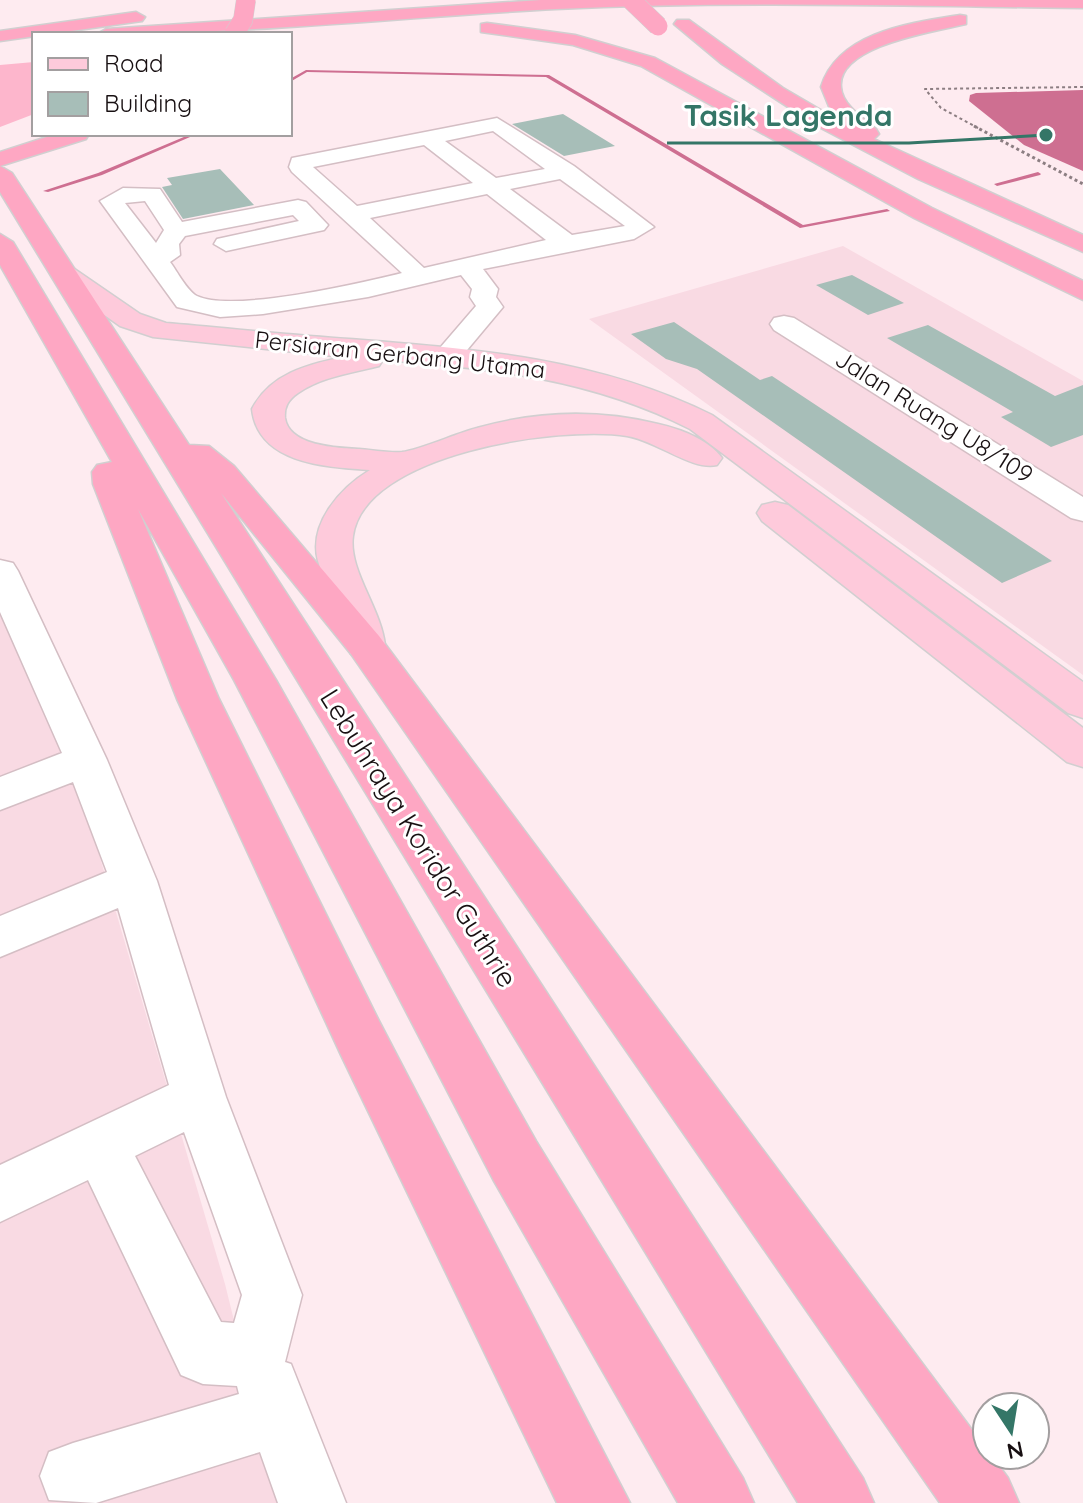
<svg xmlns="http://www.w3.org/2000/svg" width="1083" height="1503" viewBox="0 0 1083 1503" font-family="Quicksand,sans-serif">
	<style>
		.built { fill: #f9dae3 }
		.green { fill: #fdb6cc }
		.water { fill: #ce6f91 }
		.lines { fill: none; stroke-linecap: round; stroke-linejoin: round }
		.stream { fill: #ce6f91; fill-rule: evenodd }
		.building { fill: #a7beb8 }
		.minor-casing { stroke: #d4bec4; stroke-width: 3 }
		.major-casing { stroke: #d1cfd0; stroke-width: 3 }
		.highway-casing { stroke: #d1cfd0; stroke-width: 3 }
		.path-far1 { stroke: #8c7e82; stroke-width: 2; stroke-dasharray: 3 3; stroke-linecap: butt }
		.path { stroke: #8c7e82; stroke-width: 3; stroke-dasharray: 3 3; stroke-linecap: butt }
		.minor { fill: #fff; fill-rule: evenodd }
		.major { fill: #fecadb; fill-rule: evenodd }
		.highway { fill: #fea7c3; fill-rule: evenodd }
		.highway-bridge-casing { stroke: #d1cfd0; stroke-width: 20; stroke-linecap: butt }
		.highway-bridge { stroke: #fea7c3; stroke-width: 19 }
		.labels { text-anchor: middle; stroke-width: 6; stroke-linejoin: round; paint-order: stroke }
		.far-street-label { font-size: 24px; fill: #181012; stroke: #fff }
		.street-label { font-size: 28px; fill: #181012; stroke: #fff }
		.leader { fill: none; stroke: #347667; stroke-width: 3 }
		.callout-dot { fill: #347667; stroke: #fff; stroke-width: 3 }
		.callout-label { font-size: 30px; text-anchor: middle; font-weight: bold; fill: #347667; stroke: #fff; stroke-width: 6; stroke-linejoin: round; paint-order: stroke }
	</style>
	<rect width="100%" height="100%" fill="#feebf0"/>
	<path class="built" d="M843 246 1083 381V675L589 319Z
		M0 607 89 820 225 1284 279 1503H0Z"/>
	<path class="green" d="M34 62V114L0 127V65Z"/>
	<path class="water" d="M1083 90V171L1024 145 969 101 970 95 976 93Z"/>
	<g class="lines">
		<path class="stream" d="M306 70 549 75 803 225 887 209 890 211 800 228 546 77 307 72 290 82V79Z
			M191 134H197L102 175 48 192 43 191 98 173Z
			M1038 172 1041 174 1040 175 997 186 994 184Z"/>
	</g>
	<path class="building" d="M563 114 615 146 564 156 512 124Z
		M220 169 254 205 183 219 162 187 172 185 167 178Z
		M852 275 904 303 868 315 816 285Z
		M674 322 760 380 772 376 1052 561 1002 583 697 369 666 359 631 334Z
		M928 325 1055 396 1083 385V435L1051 447 1001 417 1013 412 887 338Z"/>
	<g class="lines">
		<defs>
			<path id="minor" d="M497 118 574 166 654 227 634 239 483 269 498 289 496 297 503 307 457 362H437L433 356 476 306 470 297 472 289 461 275 368 297 263 314 220 317 177 307 100 201 123 188 160 189 182 222 298 200 306 202 328 225 324 230 226 251 214 244 217 239 299 221 293 215 185 236 179 244 180 255 170 262C177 271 187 291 197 296 233 313 361 283 402 273L292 172 289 167 292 158ZM493 131 545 169 496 178 445 141ZM424 145 473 183 357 206 313 167ZM560 179 625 226 572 235 510 189ZM487 194 546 240 424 268 370 218ZM145 201 164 230 156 243 125 203Z
				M784 316 794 318 1083 497V521L1071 518 774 330 770 324 774 318Z
				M0 560 13 563 18 571 107 760 157 881 226 1097 302 1295 285 1362 291 1364 346 1503H278L260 1452 96 1503 49 1500 40 1476 49 1452 73 1443 239 1394 237 1386 203 1384 181 1375 88 1180 0 1222V1165L169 1085 118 908 0 957V916L107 872 73 782 0 810V777L62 753 0 612ZM184 1132 242 1295 234 1323 221 1322 135 1156Z"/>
			<path id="major" d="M64 266 73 268 140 314 166 323C227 328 288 335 349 339 476 349 597 358 712 415L1083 682V718L1068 713 690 429C592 379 491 368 383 360L379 366C351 373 321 377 298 393 288 400 284 407 285 418 289 446 337 448 359 449 373 450 388 453 402 452 420 450 457 433 477 428 537 411 598 409 658 424 680 429 708 439 722 458L717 465C692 471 657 441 627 436 562 425 364 453 353 536 348 570 381 608 385 645L379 654 365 658 351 654C343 641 345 627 340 613 333 595 323 579 318 561 308 524 340 488 370 470 326 467 258 464 252 409 270 374 306 365 343 357L153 337 120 326 55 280 51 274 55 268Z
				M775 502 788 505 1083 728V767L1067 762 762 521 757 513 762 505Z"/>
			<path id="highway" d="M541 0H1083V8C908 6 731 1 556 9 403 17 251 34 97 34L106 29Z
				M136 12 145 17 142 21 0 41V31Z
				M960 15 966 16V24C938 31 837 45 841 87 842 105 864 119 876 129L879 134 874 139 1083 235V252L918 179 817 126 722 64 674 24 677 20H689L783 88 843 123 830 109 821 87C838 32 910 23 960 15Z
				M487 23 575 35 655 58 932 208 1083 281V300L914 218 641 66 573 45 481 32V24Z
				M56 134H89L86 139 0 166V152Z
				M0 166 12 173 189 445 209 446 234 466 379 636 987 1450V1455H991L1008 1478 1019 1503H940L351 654 221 493 863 1478 874 1503H798L0 192Z
				M0 234 13 242 276 680 536 1141 743 1478 754 1503H678L494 1181 234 680 138 509 219 699 379 1021 630 1503H557L341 1055 177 699 93 484 92 472 97 465 112 462 0 265Z"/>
		</defs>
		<use href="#minor" class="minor-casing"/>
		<use href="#major" class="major-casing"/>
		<use href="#highway" class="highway-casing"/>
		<path class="path-far1" d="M978 128 941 108 925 89 1083 87"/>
		<path class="path" d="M974 126 1083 184"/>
		<use href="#minor" class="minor"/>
		<use href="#major" class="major"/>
		<use href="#highway" class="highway"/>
		<defs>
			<path id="highway-bridge" d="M631 0 658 26
				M234 34 243 20 246 0"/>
		</defs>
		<use href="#highway-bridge" class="highway-bridge-casing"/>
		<use href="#highway-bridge" class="highway-bridge"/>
	</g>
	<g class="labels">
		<g class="far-street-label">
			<text transform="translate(400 355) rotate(6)" y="8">Persiaran Gerbang Utama</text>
			<text transform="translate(934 417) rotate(32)" y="8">Jalan Ruang U8/109</text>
		</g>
		<g class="street-label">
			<text transform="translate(419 838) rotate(58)" y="10">Lebuhraya Koridor Guthrie</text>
		</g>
	</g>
	<path class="leader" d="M1046 135L909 143H667"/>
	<circle class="callout-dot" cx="1046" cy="135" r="8"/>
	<g class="callout-label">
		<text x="788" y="126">Tasik Lagenda</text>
	</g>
	<rect x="32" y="32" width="260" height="104" fill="#ffffff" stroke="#a39fa0" stroke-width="2"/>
	<rect x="48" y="58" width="40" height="12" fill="#fecadb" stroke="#a39fa0" stroke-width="2"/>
	<text x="104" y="72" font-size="24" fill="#181012">Road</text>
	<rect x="48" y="92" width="40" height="24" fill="#a7beb8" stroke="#a39fa0" stroke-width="2"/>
	<text x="104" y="112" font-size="24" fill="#181012">Building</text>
	<g transform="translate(1011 1431) rotate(168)"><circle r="38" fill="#ffffff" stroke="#a39fa0" stroke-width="2"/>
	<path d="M0-6L14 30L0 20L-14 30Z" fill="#347667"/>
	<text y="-12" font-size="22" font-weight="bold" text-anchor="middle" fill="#181012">N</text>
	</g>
</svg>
